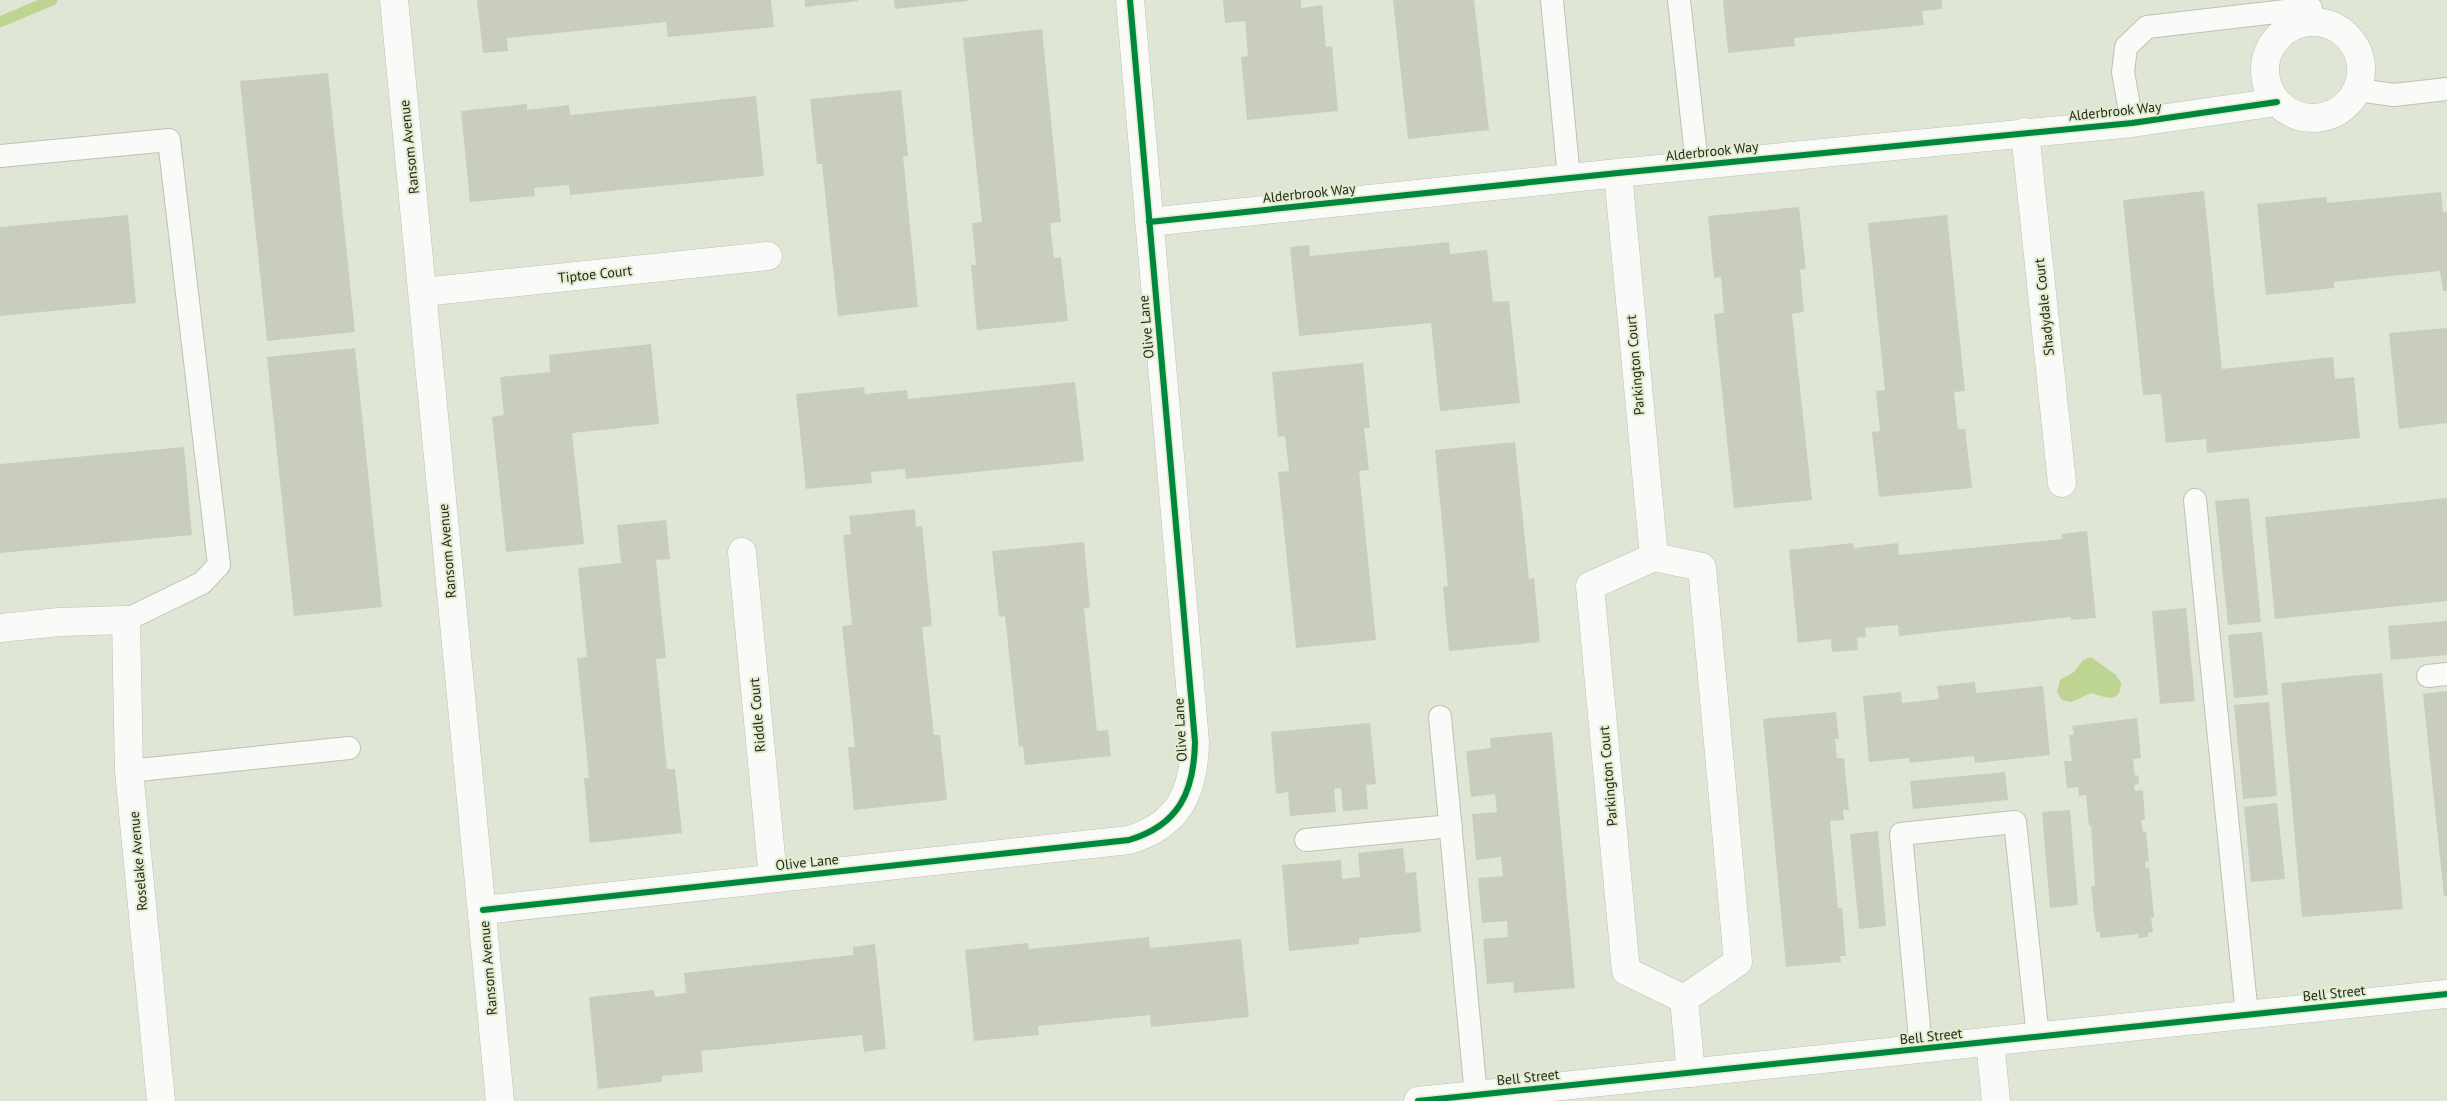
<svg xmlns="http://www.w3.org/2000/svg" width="2447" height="1101" viewBox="0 0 2447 1101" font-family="'PT Sans',sans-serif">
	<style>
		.water { fill: #bed492 }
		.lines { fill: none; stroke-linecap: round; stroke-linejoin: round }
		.stream { stroke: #bed492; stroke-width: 11 }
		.building { fill: #c9cdc0 }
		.service-casing { stroke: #bdc2b5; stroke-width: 24 }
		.minor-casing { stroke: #bdc2b5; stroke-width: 29 }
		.tertiary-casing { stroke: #bdc2b5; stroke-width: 29 }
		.service { stroke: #fafbf9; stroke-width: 22 }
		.minor { stroke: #fafbf9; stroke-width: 28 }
		.tertiary { stroke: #fafbf9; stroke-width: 28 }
		.cycleway-casing { stroke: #e2eccf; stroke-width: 9 }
		.cycleway { stroke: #00873e; stroke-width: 6 }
		.labels { text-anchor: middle; stroke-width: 4; stroke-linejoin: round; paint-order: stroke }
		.street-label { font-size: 14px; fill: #25291e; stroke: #e2eccf }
	</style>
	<rect width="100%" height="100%" fill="#e0e6d5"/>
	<path class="water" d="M2091 657 2116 675 2121 683C2120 706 2104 696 2091 693L2071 702 2062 700 2057 692 2060 680 2074 672 2083 660Z"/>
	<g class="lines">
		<path class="stream" d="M0 22 52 0"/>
	</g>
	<path class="building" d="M477 0H771L774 27 668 37 666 22 507 38 508 51 483 53Z
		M805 0H858V1L805 7Z
		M894 0H968V1L895 9Z
		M1223 0H1301V8L1322 5 1326 47 1332 46 1338 111 1247 120 1241 57 1248 56 1245 21 1225 23Z
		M1393 0H1474L1489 130 1408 139Z
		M1723 0H1942V9L1922 11 1924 25 1794 38 1795 46 1728 53Z
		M1042 29 1061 222 1050 223 1054 258 1061 257 1068 321 977 330 971 265H976L972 223 982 222 963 38Z
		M328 73 355 332 267 341 240 81Z
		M901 90 908 156H903L918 307 838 316 822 164H817L810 99Z
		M756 96 764 176 570 195 569 185 534 188 535 196 470 202 461 111 527 104V110L569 105 570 115Z
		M2204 191 2222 369 2333 357 2335 379 2354 377 2360 438 2207 453 2206 439 2166 443 2161 394 2143 395 2123 200Z
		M2441 192 2443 212H2447V291H2443L2440 271 2334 282V288L2266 295 2257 204 2326 197 2327 203Z
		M1799 207 1806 269 1800 270 1804 312 1792 314 1812 500 1734 508 1714 314 1724 313 1721 277 1714 278 1708 216Z
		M128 215 136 303 0 316V227Z
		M1947 215 1965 391 1954 392 1958 429H1965L1972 488 1879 497 1872 432 1880 431 1876 391 1885 390 1868 223Z
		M1449 242 1450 254 1487 250 1493 302 1509 301 1520 403 1440 411 1431 323 1299 336 1290 247 1309 245 1310 256Z
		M2447 328V423L2399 429 2389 333Z
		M651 344 659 424 572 433 584 544 506 552 492 417 504 415 500 377 550 372 549 355Z
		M355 348 382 607 294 616 267 357Z
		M1363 363 1370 428H1364L1369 470 1359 471 1376 640 1296 648 1278 472 1289 471 1285 436 1278 437 1272 372Z
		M1075 382 1084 461 906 479 905 469 871 472 872 483 806 489 796 394 864 387 865 394 907 390 908 399Z
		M1515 442 1529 579 1534 578 1540 642 1449 651 1443 587 1448 586 1435 450Z
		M184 447 192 535 0 553V464Z
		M2249 498 2261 622 2228 625 2215 501Z
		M2447 498V601L2275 619 2265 517Z
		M915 509 916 527 922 526 932 626 922 627 934 735H940L947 800 854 810 848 747H855L842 626 852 625 843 535 851 534 849 516Z
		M666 520 670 559 656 560 666 658 656 659 667 769H675L682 833 590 843 584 778H589L577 658 587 657 578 568 621 563 617 525Z
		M2087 531 2096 618 2071 620V617L1899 636 1898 625 1865 628 1866 637 1857 638 1858 650 1832 652 1831 639 1798 643 1789 550 1853 543 1854 548 1898 543 1899 555 2062 539V534Z
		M1084 542 1090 607 1084 608 1097 731 1108 730 1111 756 1025 765 1023 746 1019 747 1005 616 999 617 992 551Z
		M2186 608 2195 701 2160 704 2152 611Z
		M2447 621V655L2391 660 2388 626Z
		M2262 632 2268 695 2234 698 2228 635Z
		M2382 673 2403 909 2302 917 2281 683Z
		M1975 682 1976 693 2043 686 2050 755 1975 763 1974 756 1910 763 1909 758 1869 762 1863 696 1901 692 1902 703 1939 699 1937 686Z
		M2447 691V896H2444L2423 694Z
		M2269 702 2277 796 2243 799 2234 705Z
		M1836 712 1839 739H1835L1837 758H1844L1849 810H1843L1844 820 1830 821 1838 908H1842L1846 956H1840L1841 962 1786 967 1763 719Z
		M2137 718 2141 758 2133 759 2135 776 2138 775 2139 784 2134 785 2135 791 2143 790 2145 820H2141L2143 832H2146L2149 861 2145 862 2146 868 2149 867 2154 917 2151 918 2153 932 2148 933V937L2138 938 2139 934 2100 938V932H2096L2091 886H2095L2091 826H2089L2086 795 2079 796 2078 787 2067 788 2064 761H2072L2069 735H2074L2072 726Z
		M1370 723 1376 784 1366 785 1368 809 1343 811 1341 788 1334 789 1336 812 1290 816 1288 792 1276 794 1271 732Z
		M1552 732 1575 988 1514 993 1513 982 1487 984 1483 939 1508 937 1507 921 1482 923 1478 878 1503 876 1501 857 1476 860 1472 814 1497 812 1495 794 1471 797 1466 751 1491 748 1490 738Z
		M2005 772 2008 800 1913 809 1910 781Z
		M2277 803 2285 879 2251 882 2244 807Z
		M2070 810 2078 905 2050 908 2042 812Z
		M1878 831 1886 926 1859 929 1850 834Z
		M1403 848 1406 873 1416 872 1421 932 1359 938V944L1289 951 1282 865 1341 860 1342 879 1360 877 1358 853Z
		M1149 937 1150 948 1241 939 1249 1017 1151 1027 1150 1015 1038 1026 1039 1035 974 1041 965 950 1028 943 1029 949Z
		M875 944 886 1049 864 1052 862 1035 701 1051 703 1072 662 1076V1082L598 1089 589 997 654 990 655 997 686 993 684 973 853 955V947Z"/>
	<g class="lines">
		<defs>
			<path id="service" d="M1552 0 1569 178
				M1679 0 1697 165
				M2358 90 2394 95 2447 89
				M2132 123 2123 72 2126 47 2147 27 2311 8
				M0 156 169 140 219 565 202 583 126 620
				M2195 500 2247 1015
				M2428 676 2447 674
				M1440 717 1476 1095
				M129 771 349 748
				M1306 840 1451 826
				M1921 1049 1901 834 2015 822 2038 1037"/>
			<path id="minor" d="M394 0 500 1101
				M2265 70a48 48 0 1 1 96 0a48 48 0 1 1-96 0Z
				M2025 132 2062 483
				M1618 173 1654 557
				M1149 222 1618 173 2132 123 2277 102
				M423 292 768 256
				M742 552 773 878
				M1654 557 1702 567 1738 962 1684 999 1626 971 1590 586Z
				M0 628 59 622 126 620 129 771 161 1101
				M483 910 1129 840C1179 825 1194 792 1195 742L1130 0
				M1684 999 1691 1073
				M1990 1042 1996 1101"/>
			<path id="tertiary" d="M1418 1101 2447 994"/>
		</defs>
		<use href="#service" class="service-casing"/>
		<use href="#minor" class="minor-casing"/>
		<use href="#tertiary" class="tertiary-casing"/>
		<use href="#service" class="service"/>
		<use href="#minor" class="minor"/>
		<use href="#tertiary" class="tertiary"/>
		<defs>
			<path id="cycleway" d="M1149 222 1618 173 2132 123 2277 102
				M483 910 1129 840C1179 825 1194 792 1195 742L1130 0
				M1418 1101 2447 994"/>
		</defs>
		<use href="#cycleway" class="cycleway-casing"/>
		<use href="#cycleway" class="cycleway"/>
	</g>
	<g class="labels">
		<g class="street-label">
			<text transform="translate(2115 111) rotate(-6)" y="5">Alderbrook Way</text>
			<text transform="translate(409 147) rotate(-96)" y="5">Ransom Avenue</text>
			<text transform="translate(1712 151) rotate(-6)" y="5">Alderbrook Way</text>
			<text transform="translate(1309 193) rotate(-6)" y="5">Alderbrook Way</text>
			<text transform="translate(595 274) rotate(-6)" y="5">Tiptoe Court</text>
			<text transform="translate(2044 307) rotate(-96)" y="5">Shadydale Court</text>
			<text transform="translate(1146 327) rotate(-95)" y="5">Olive Lane</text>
			<text transform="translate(1635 365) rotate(-95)" y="5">Parkington Court</text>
			<text transform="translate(447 551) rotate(-95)" y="5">Ransom Avenue</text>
			<text transform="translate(757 715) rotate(-95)" y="5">Riddle Court</text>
			<text transform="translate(1180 730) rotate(-93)" y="5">Olive Lane</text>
			<text transform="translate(1608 776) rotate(-95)" y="5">Parkington Court</text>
			<text transform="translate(138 861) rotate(-95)" y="5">Roselake Avenue</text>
			<text transform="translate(807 862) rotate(-6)" y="5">Olive Lane</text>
			<text transform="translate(488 968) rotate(-95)" y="5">Ransom Avenue</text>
			<text transform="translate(2334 993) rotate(-6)" y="5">Bell Street</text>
			<text transform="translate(1931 1036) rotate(-6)" y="5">Bell Street</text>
			<text transform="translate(1528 1077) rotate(-6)" y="5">Bell Street</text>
		</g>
	</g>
</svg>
